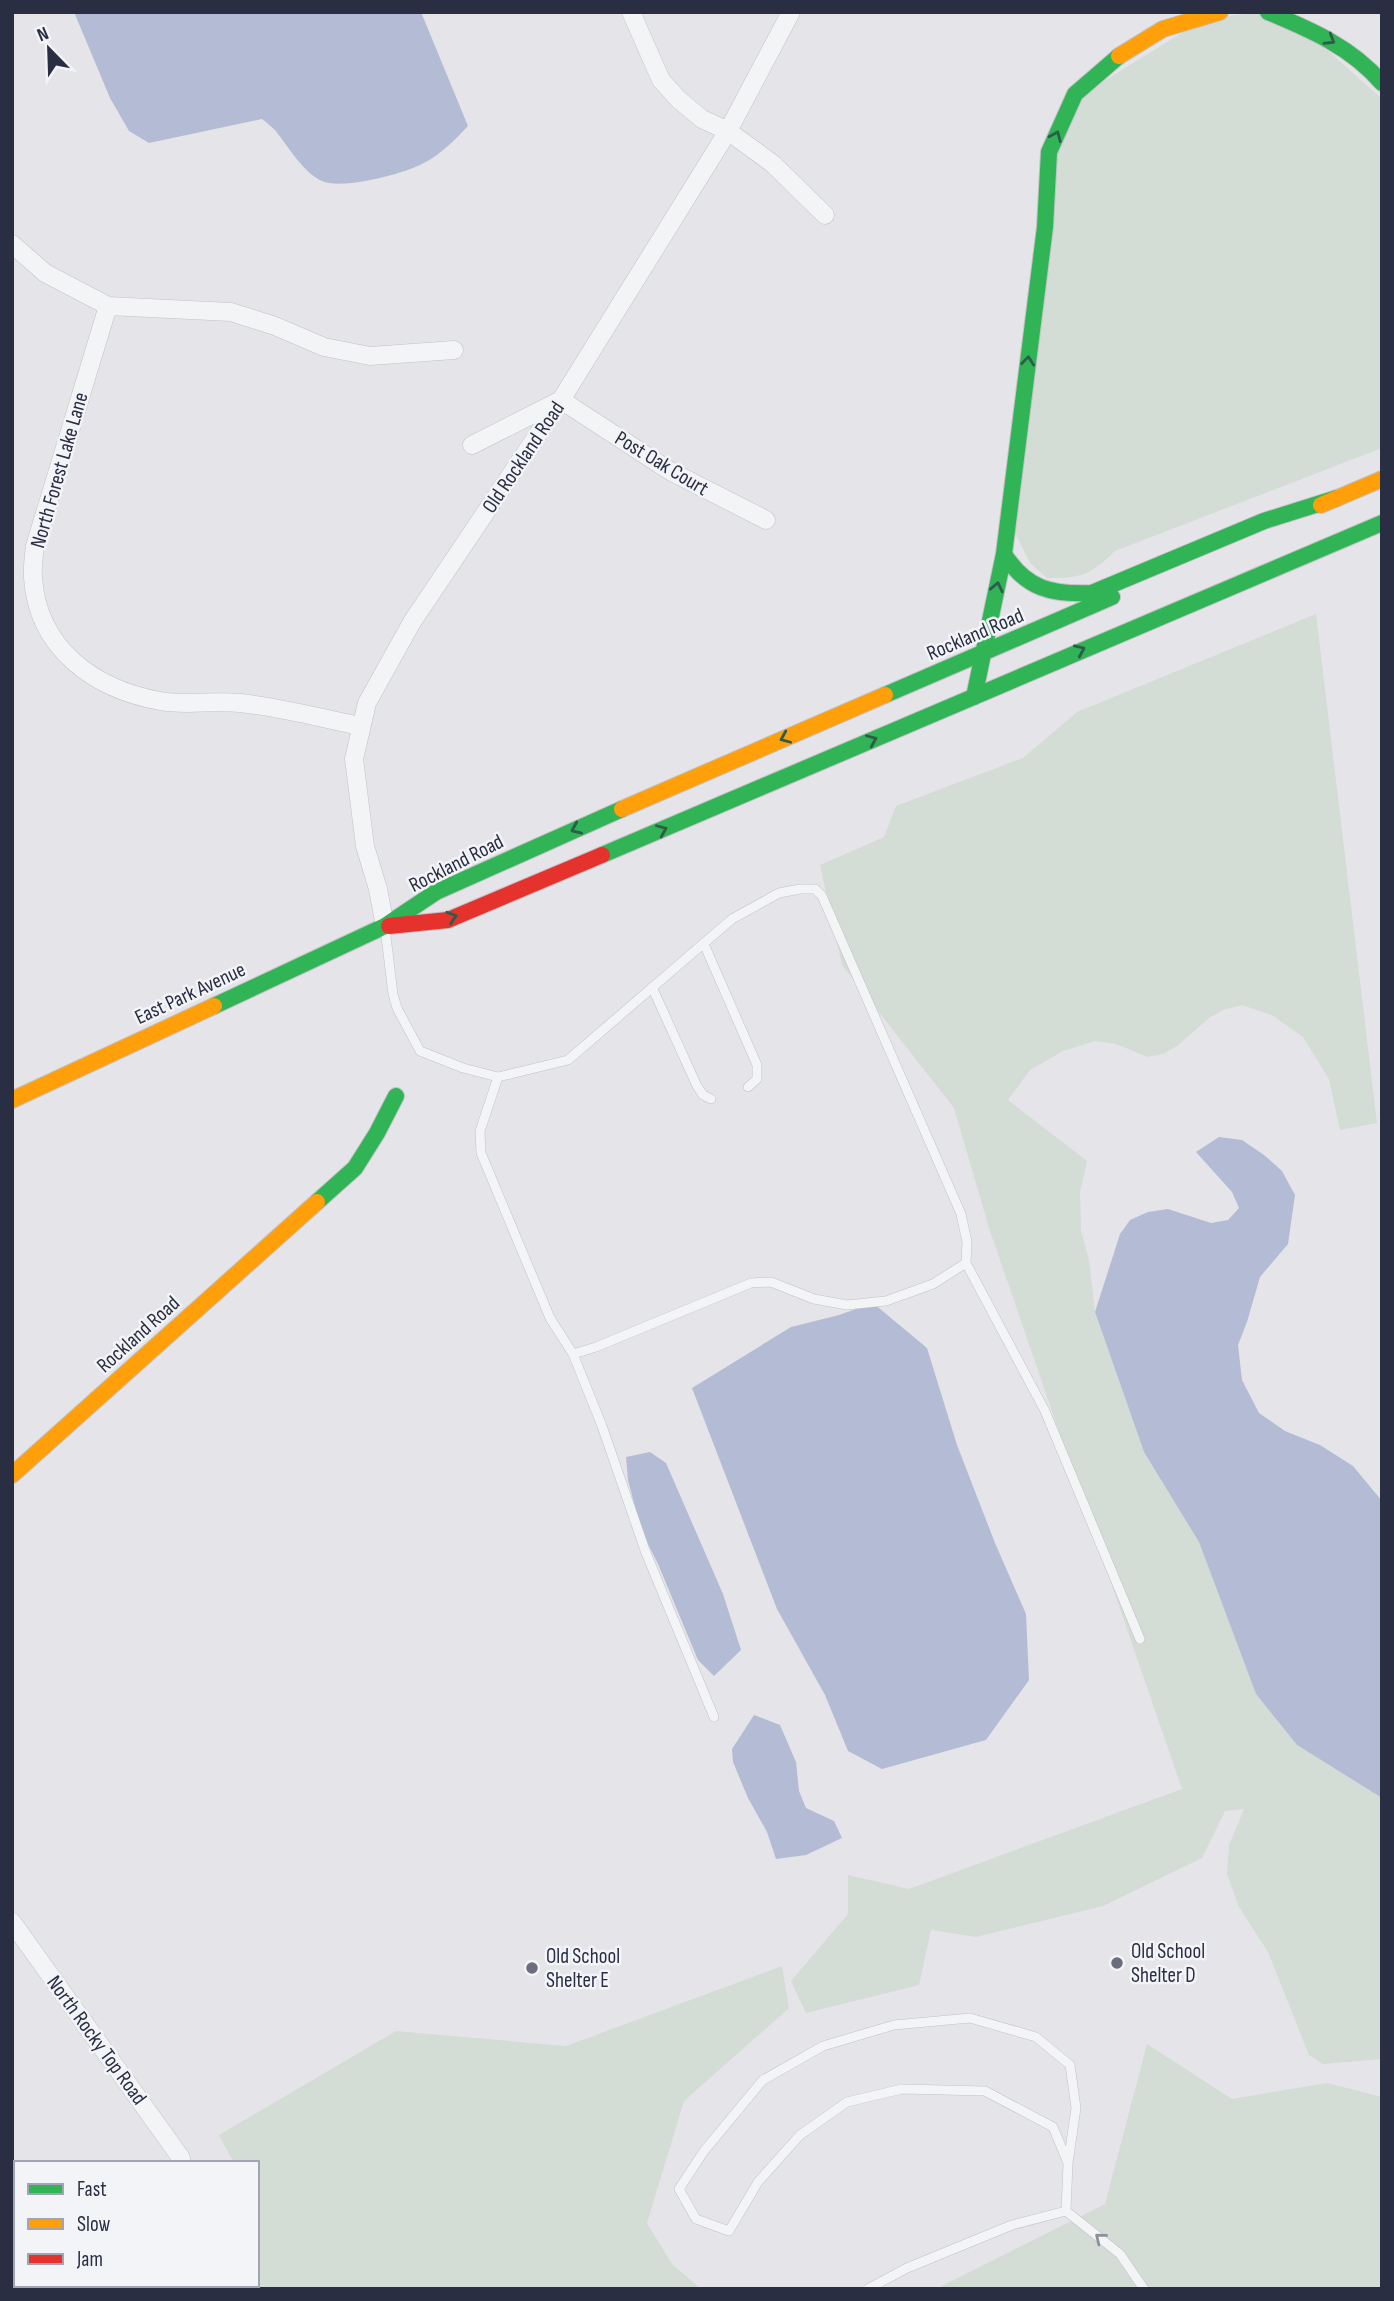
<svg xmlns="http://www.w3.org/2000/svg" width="1394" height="2301" viewBox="0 0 1394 2301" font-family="'Sofia Sans Condensed',sans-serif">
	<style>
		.green { fill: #d3dcd5 }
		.water { fill: #b3bcd4 }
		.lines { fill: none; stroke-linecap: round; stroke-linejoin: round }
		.lane-casing { stroke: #c2c2c7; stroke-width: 10 }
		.street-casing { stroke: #c2c2c7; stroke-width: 19 }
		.fast-casing { stroke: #c2c2c7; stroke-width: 18 }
		.slow-casing { stroke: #c2c2c7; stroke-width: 18 }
		.jam-casing { stroke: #c2c2c7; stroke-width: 18 }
		.lane { stroke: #f3f4f6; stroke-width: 9 }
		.street { stroke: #f3f4f6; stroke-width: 18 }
		.fast { stroke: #30b455; stroke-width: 16 }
		.slow { stroke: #ff9f0a; stroke-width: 16 }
		.jam { stroke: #e5322d; stroke-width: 16 }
		.oneway { stroke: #2c5d49 }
		.oneway2 { stroke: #8e919c }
		.poi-dot { fill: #6b6e7d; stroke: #f2f4f8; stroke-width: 2.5 }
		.labels { text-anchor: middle; stroke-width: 5; stroke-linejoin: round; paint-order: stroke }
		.street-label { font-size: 21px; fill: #2a2e43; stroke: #f2f4f8 }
		.poi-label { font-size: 21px; fill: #2a2e43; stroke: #f2f4f8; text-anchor: start }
	</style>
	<rect width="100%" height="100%" fill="#e5e5e9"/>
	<path class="green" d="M1266 12 1314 38 1382 99V448L1115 551C1090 575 1083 578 1047 578L1030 563 1009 520 1057 150 1078 97 1206 18Z
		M1316 614 1377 1123 1340 1130 1329 1079 1303 1037 1272 1015 1242 1005 1223 1010 1209 1018 1177 1046 1163 1054 1148 1057 1116 1044 1095 1041 1063 1051 1030 1070 1008 1100 1087 1161 1080 1192 1081 1231 1089 1260 1095 1312 1144 1452 1199 1542 1256 1694 1297 1745 1382 1798V2059L1323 2064 1309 2055 1268 1952 1239 1907 1227 1874 1229 1845 1244 1809 1225 1811 1202 1858 1103 1906 976 1937 931 1930 919 1985 806 2013 791 1981 848 1914V1875L909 1889 1182 1789 989 1228 954 1108 842 965 820 865 884 837 896 806 1023 758 1077 712Z
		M782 1966 789 2008 684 2101 647 2223 672 2264 701 2289H12V2239L16 2237V2285H257V2163H234L219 2135 396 2031 566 2046Z
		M1147 2044 1232 2099 1327 2083 1382 2097V2289H936L1105 2204Z"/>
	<path class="water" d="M74 12H421L468 126C454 141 440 155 422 164 403 174 342 190 322 181 305 174 289 148 278 134 274 128 268 124 262 119L149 143 129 131 110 98Z
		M1219 1137 1242 1140 1264 1155 1282 1171 1295 1195 1288 1244 1260 1277 1247 1322 1238 1345 1242 1380 1259 1413 1285 1431 1320 1445 1353 1466 1382 1501V1798L1297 1745 1256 1694 1199 1542 1144 1452 1095 1312 1120 1234 1130 1220 1148 1212 1168 1209 1211 1223 1228 1220 1239 1208 1232 1192 1196 1152Z
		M873 1303 927 1348 957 1445 995 1543 1026 1614 1029 1680 986 1740 882 1769 848 1751 825 1695 777 1609 692 1388 791 1327 839 1315Z
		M650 1452 666 1463 723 1594 741 1650 714 1676 698 1660 658 1564 641 1530 628 1480 626 1457Z
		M754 1715 780 1725 796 1762 799 1791 806 1808 834 1821 842 1838 806 1855 776 1859 767 1832 748 1798 733 1762 732 1749Z"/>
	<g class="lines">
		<defs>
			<path id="lane" d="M385 928 393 994 397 1008 420 1051 463 1068 498 1077 568 1060 732 919 779 893 800 889H815L822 896 961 1214 967 1242 966 1263 1045 1411 1140 1639
				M704 944 757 1065V1079L748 1087
				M652 987 697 1086 703 1095 711 1099
				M498 1077 480 1131 481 1153 550 1318 573 1354 602 1426 646 1553 714 1717
				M573 1354 596 1347 751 1283 771 1282 814 1299 847 1305 886 1301 933 1284 966 1263
				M1066 2211 1068 2163 1076 2108 1070 2065 1036 2037 970 2018 894 2025 823 2046 763 2080 704 2151 679 2189 696 2219 729 2231 758 2182 800 2135 847 2102 902 2089 985 2091 1053 2127 1068 2163
				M868 2289 907 2268 1012 2225 1066 2211 1120 2254 1144 2289"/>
			<path id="street" d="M631 12 661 80 678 99 702 119 728 131 773 164 825 215
				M12 244 45 273 108 306 231 312 275 326 324 347 370 356 454 350
				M108 306 35 546C34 556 32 567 33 578 38 649 94 689 160 701 186 706 213 700 240 703 280 707 320 718 360 726
				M472 445 561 400 670 471 766 520
				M385 926 378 889 365 846 354 759 367 703 412 622 561 400 728 131 791 12
				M12 1922 181 2158"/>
			<path id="fast" d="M1268 12C1311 30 1351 47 1382 83
				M1004 554C1026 589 1052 595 1092 593L1264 521 1337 498
				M885 695 1112 597
				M974 697 1004 554 1045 227 1049 152 1075 94 1119 56
				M602 855 1382 523
				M214 1006 385 926 436 892 622 809
				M317 1202 355 1168 377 1133 396 1096"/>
			<path id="slow" d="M1119 56 1163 29 1220 12
				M1321 505 1382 479
				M622 809 885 695
				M12 1100 214 1006
				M12 1475 317 1202"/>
			<path id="jam" d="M389 926 448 920 602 855"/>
		</defs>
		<use href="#lane" class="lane-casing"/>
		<use href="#street" class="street-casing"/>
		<use href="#fast" class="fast-casing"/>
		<use href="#slow" class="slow-casing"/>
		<use href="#jam" class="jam-casing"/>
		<use href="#lane" class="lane"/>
		<use href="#street" class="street"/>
		<use href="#fast" class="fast"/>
		<use href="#slow" class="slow"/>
		<use href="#jam" class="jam"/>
	</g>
	<defs><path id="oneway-chevron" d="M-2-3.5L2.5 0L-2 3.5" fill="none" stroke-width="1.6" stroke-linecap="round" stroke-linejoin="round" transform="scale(1.75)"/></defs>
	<g class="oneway">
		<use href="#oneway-chevron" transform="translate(1330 40) rotate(31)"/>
		<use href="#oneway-chevron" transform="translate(1056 136) rotate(-67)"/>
		<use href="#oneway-chevron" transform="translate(1028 361) rotate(-84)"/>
		<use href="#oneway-chevron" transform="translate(997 587) rotate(-78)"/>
		<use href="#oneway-chevron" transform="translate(1080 650) rotate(-24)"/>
		<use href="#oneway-chevron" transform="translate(785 738) rotate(157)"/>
		<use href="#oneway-chevron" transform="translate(872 740) rotate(-23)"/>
		<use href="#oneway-chevron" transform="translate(576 829) rotate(156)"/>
		<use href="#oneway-chevron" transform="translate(662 830) rotate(-23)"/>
		<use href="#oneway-chevron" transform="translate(452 917) rotate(-18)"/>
	</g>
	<use class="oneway2" href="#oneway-chevron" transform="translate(1100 2238) rotate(-141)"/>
	<g class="poi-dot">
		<circle cx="1117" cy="1963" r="7"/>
		<circle cx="532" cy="1968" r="7"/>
	</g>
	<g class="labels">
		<g class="street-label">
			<text transform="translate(523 457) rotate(-56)" y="7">Old Rockland Road</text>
			<text transform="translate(662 463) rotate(31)" y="7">Post Oak Court</text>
			<text transform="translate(59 470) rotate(-74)" y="7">North Forest Lake Lane</text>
			<text transform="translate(975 634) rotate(-23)" y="7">Rockland Road</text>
			<text transform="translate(456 863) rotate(-27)" y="7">Rockland Road</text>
			<text transform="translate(190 993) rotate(-25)" y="7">East Park Avenue</text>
			<text transform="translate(138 1334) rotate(-42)" y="7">Rockland Road</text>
			<text transform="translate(97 2040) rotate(54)" y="7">North Rocky Top Road</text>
		</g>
		<g class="poi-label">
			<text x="1131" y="1958">Old School<tspan x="1131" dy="24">Shelter D</tspan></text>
			<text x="546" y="1963">Old School<tspan x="546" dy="24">Shelter E</tspan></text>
		</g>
	</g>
	<rect width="1394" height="2301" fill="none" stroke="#2a2e43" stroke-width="28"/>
	<rect x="14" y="2161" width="245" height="126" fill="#f2f4f8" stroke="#a2a5b0" stroke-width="2"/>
	<rect x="28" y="2184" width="35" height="10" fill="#30b455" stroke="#a2a5b0" stroke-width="2"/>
	<text x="77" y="2196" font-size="21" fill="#2a2e43">Fast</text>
	<rect x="28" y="2219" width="35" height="10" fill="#ff9f0a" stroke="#a2a5b0" stroke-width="2"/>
	<text x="77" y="2231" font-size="21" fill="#2a2e43">Slow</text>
	<rect x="28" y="2254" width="35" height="10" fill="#e5322d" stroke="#a2a5b0" stroke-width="2"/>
	<text x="77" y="2266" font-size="21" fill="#2a2e43">Jam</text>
	<g transform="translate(49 49) rotate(337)" stroke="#f2f4f8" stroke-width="5" paint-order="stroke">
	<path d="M0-5L12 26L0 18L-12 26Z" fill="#2a2e43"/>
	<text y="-10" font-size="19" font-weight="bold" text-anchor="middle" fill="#2a2e43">N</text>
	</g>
</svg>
